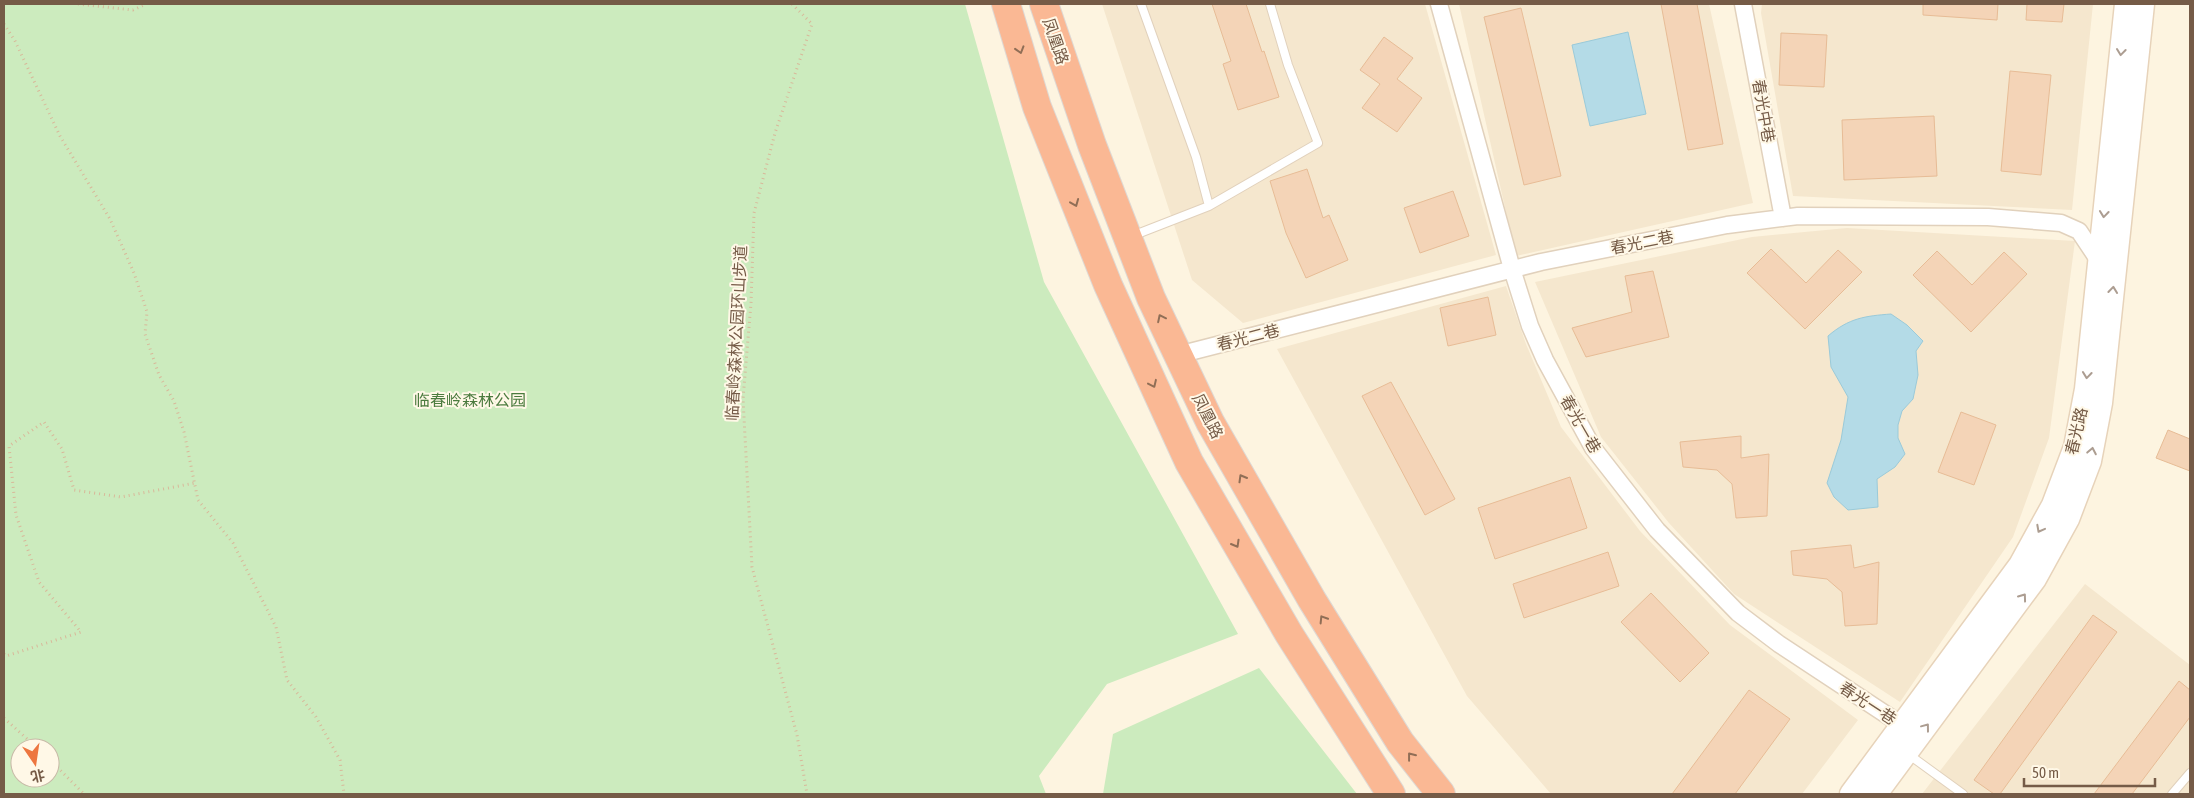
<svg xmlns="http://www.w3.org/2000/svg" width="2194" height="798" viewBox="0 0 2194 798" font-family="'Asap Condensed','Noto Sans SC',sans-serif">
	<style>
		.residential { fill: #f5e7ce }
		.green { fill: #ccebbe; fill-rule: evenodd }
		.water { fill: #b4dbe7; stroke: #9acad9 }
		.building { fill: #f4d4b7; stroke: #e7bc96 }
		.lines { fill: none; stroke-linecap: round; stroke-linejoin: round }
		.lane-casing { stroke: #e1d1bc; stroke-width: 10 }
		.street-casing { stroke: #e1d1bc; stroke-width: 19 }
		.secondary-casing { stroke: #e7d3ba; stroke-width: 25 }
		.highway-casing { stroke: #ded8d3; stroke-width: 30 }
		.path { stroke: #d8b89a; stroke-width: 3; stroke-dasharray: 1 4; stroke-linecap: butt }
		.lane { stroke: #fff; stroke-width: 8 }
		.street { stroke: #fff; stroke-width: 16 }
		.secondary { stroke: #fff; stroke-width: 22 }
		.highway { stroke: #fab894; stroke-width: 28 }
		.oneway { stroke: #906e56 }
		.oneway2 { stroke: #ac9d91 }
		.labels { text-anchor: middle; stroke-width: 4; stroke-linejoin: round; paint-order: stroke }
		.street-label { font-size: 16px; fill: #755b47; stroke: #fff8e7 }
		.park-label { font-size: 16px; fill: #4b7b3e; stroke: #fff8e7 }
	</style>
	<rect width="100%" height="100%" fill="#fdf4e0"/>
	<path class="residential" d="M1102 4H1425L1496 255 1243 323 1192 280Z
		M1459 4H1709L1753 203 1516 256Z
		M1762 4H2093L2072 210 1793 196 1761 13Z
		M1847 228 2075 241 2049 438 2013 537 1900 702 1734 594 1669 523 1601 437 1535 282 1752 237Z
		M1506 286 1526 344 1561 427 1640 531 1730 625 1858 720 1802 794H1551L1467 696 1277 349Z
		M2085 584 2190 665V794H1922Z"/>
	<path class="green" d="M4 4H965L1044 282 1238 634 1107 684 1039 776 1046 794H4ZM20 748H50V778H20Z
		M1259 668 1357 794H1103L1113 734Z"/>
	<path class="water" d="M1628 32 1646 114 1590 126 1572 45Z
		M1891 314 1907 325 1923 341 1916 351 1918 375 1913 399 1902 411 1898 425V438L1905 454 1895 467 1877 479 1878 507 1848 510 1834 497 1827 483 1841 440 1848 397 1831 367 1828 336C1849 318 1865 316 1891 314Z"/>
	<path class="building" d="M1212 4H1246L1262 52 1264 51 1279 97 1238 110 1223 64 1231 61Z
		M1661 4H1697L1723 144 1688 150Z
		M1923 4H1998L1997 20 1923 15Z
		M2027 4H2064L2062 22 2026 20Z
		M1521 8 1561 176 1524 185 1484 17Z
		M1781 33 1827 35 1824 87 1779 85Z
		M1384 37 1413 58 1397 79 1422 98 1397 132 1362 108 1380 84 1360 70Z
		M2010 71 2051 75 2041 175 2001 171Z
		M1934 116 1937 176 1844 180 1842 120Z
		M1307 169 1323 218 1329 215 1348 260 1306 278 1286 233 1270 181Z
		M1453 191 1469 236 1420 253 1404 208Z
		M1771 249 1806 283 1838 250 1862 272 1805 329 1747 273Z
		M1937 251 1972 285 2004 252 2027 274 1971 332 1913 275Z
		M1653 271 1669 337 1586 357 1572 328 1632 312 1625 276Z
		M1488 297 1496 335 1448 346 1440 308Z
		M1391 382 1455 499 1425 515 1362 396Z
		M1961 412 1996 425 1974 485 1938 472Z
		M2168 430 2190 439V471L2156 458Z
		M1741 436V458L1769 454 1767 516 1736 518 1732 484 1717 470 1683 467 1680 442Z
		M1570 477 1587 528 1495 559 1478 508Z
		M1851 545 1854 568 1879 562 1877 624 1845 626 1842 592 1827 579 1793 575 1791 551Z
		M1608 552 1619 586 1524 618 1513 584Z
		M1651 593 1709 653 1680 682 1621 622Z
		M2093 615 2117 632 2000 794H1994L1974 780Z
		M2179 681 2190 690V717L2132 794H2094Z
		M1749 690 1790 719 1735 794H1672Z"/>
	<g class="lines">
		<defs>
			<path id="lane" d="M1209 206 1318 143 1288 65 1270 4
				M1132 236 1209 206 1196 157 1141 4
				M1908 754 1963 794
				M2172 794 2190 773"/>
			<path id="street" d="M1439 4 1512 269 1530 326 1545 360 1593 448 1657 530 1738 613 1779 644 1902 725
				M1743 4 1783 218
				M1178 355 1541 262 1727 225 1798 216 1988 217 2061 223 2079 231 2099 261"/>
			<path id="secondary" d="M1851 794 2020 565 2053 505 2075 447 2086 389 2126 4
				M1876 794 2035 579 2068 519 2090 461 2101 403 2143 4"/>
			<path id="highway" d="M1006 4 1037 107 1108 285 1189 462 1289 634 1391 794
				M1044 4 1092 145 1151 298 1210 422 1312 600 1400 742 1441 794"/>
		</defs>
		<use href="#lane" class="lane-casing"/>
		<use href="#street" class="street-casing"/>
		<use href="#secondary" class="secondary-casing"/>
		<use href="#highway" class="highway-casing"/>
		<path class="path" d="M4 4H6
			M78 4 133 10 146 4
			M792 4 812 24 775 133 754 213 751 303 743 399 752 567 797 735 807 794
			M4 24 15 41 60 136 110 219 134 273 147 312 145 334 159 375 174 401 184 432 198 500 233 543 276 627 287 680 316 717 340 760 344 794
			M4 654 6 656 81 632 39 582 16 515 9 446 44 422 62 449 74 490 121 497 195 483
			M4 718 37 748
			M50 760 84 794"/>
		<use href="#lane" class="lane"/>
		<use href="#street" class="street"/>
		<use href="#secondary" class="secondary"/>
		<use href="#highway" class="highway"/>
	</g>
	<defs><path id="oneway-chevron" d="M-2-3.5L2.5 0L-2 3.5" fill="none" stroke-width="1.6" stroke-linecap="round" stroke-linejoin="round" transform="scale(1.25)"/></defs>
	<g class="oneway">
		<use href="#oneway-chevron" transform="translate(1020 50) rotate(73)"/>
		<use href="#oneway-chevron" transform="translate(1075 203) rotate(68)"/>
		<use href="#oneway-chevron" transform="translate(1161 318) rotate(-116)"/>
		<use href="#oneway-chevron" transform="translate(1153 384) rotate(65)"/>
		<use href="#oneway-chevron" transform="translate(1242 478) rotate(-120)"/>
		<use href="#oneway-chevron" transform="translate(1236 544) rotate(60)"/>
		<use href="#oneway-chevron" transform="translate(1323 619) rotate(-122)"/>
		<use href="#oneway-chevron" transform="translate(1411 756) rotate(-128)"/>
	</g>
	<g class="oneway2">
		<use href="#oneway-chevron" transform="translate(2121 52) rotate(97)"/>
		<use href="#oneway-chevron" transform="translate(2104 214) rotate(96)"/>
		<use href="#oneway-chevron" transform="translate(2113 290) rotate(-84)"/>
		<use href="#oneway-chevron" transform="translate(2087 375) rotate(96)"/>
		<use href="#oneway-chevron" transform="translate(2092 451) rotate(-79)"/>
		<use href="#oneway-chevron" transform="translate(2040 529) rotate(118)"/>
		<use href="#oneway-chevron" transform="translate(2023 597) rotate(-54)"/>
		<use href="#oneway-chevron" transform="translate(1926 727) rotate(-53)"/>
	</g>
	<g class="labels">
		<g class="street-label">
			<text transform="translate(1056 41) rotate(71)" y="6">凤凰路</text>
			<text transform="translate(1764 111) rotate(80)" y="6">春光中巷</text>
			<text transform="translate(1642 242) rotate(-11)" y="6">春光二巷</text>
			<text transform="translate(736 333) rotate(-87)" y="6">临春岭森林公园环山步道</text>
			<text transform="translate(1248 337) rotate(-14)" y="6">春光二巷</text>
			<text transform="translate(1208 416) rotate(63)" y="6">凤凰路</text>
			<text transform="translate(1581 424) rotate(60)" y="6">春光一巷</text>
			<text transform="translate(2076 431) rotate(-77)" y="6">春光路</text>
			<text transform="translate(1868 703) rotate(33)" y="6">春光一巷</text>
		</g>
		<g class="park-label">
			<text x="470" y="406">临春岭森林公园</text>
		</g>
	</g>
	<rect width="2194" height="798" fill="none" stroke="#755b47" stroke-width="10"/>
	<g transform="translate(35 763) rotate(167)"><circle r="24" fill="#fff8e7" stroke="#c8b9a7"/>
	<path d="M0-4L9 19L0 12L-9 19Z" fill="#ed763f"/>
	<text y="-8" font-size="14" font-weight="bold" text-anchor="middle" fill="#755b47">北</text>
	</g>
	<path d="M2024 778v8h131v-8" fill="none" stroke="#755b47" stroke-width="2.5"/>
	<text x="2032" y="778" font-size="15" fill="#755b47" stroke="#fff8e7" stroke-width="4" paint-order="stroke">50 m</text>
</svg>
